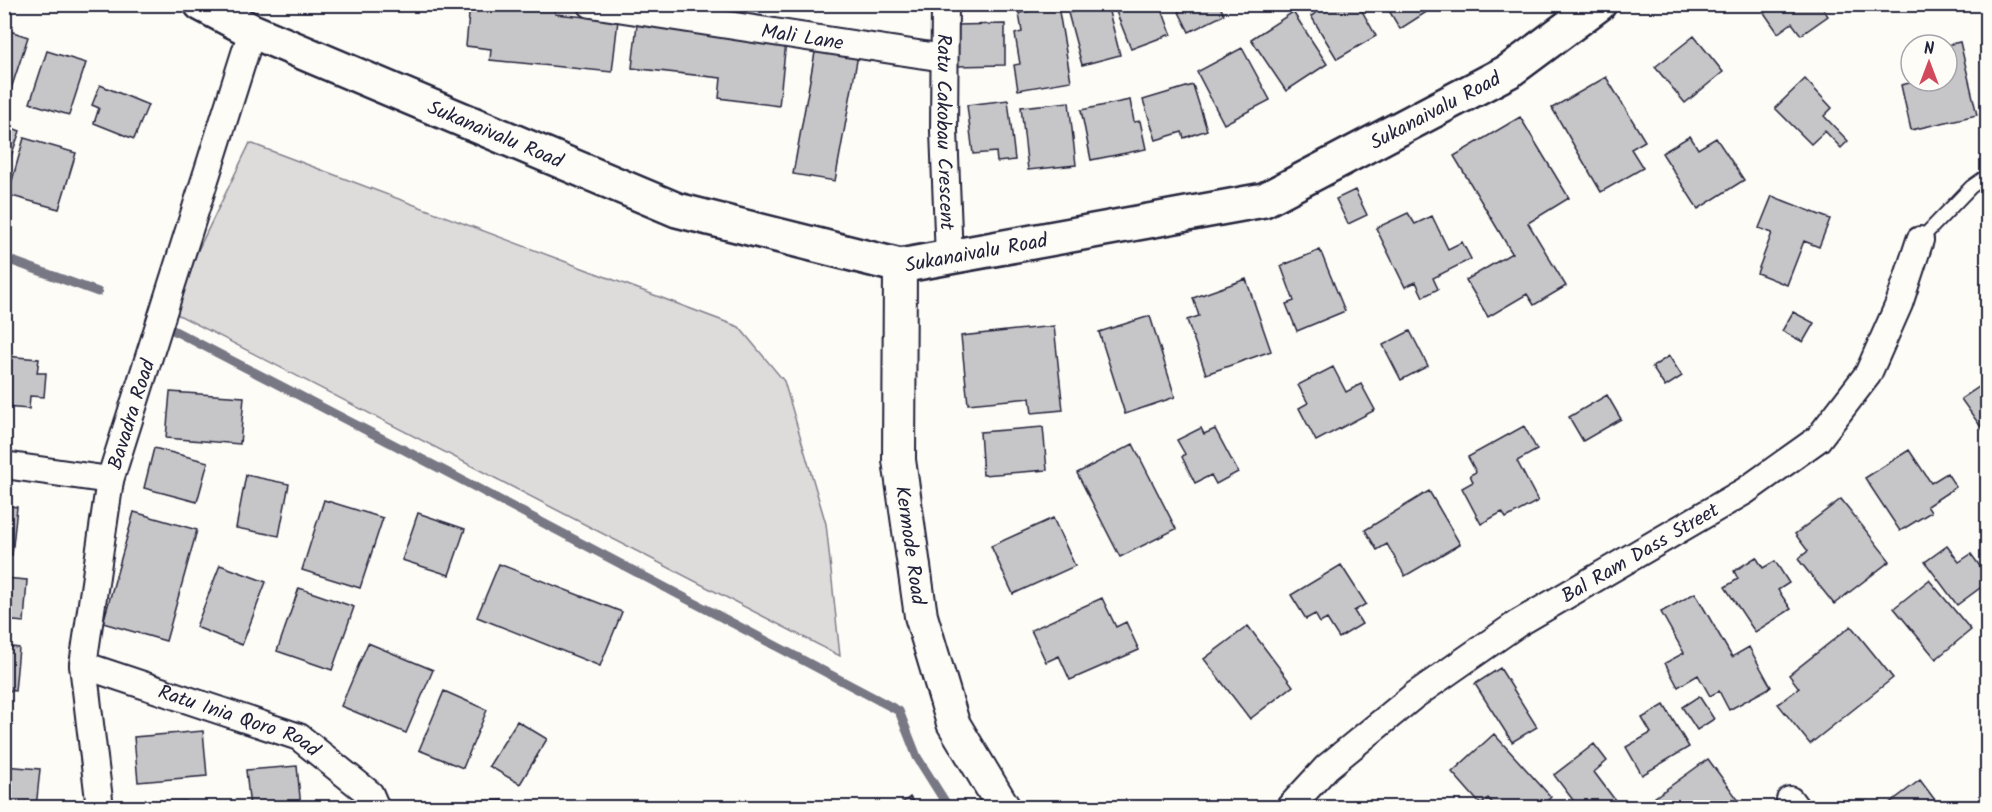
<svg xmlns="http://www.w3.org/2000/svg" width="1992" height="812" viewBox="0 0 1992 812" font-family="Kalam,sans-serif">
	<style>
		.green { fill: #dddcdb; stroke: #807f8b; stroke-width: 1.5 }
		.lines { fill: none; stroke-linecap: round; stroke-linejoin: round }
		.stream { stroke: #787885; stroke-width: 9 }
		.building { fill: #c6c6c8; stroke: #22223b; stroke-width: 1.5 }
		.service-casing { stroke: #22223b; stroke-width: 16 }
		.minor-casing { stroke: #22223b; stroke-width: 30 }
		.tertiary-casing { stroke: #22223b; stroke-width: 36 }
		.secondary-casing { stroke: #22223b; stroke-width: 38 }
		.service { stroke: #fdfcf7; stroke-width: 12 }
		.minor { stroke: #fdfcf7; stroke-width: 26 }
		.tertiary { stroke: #fdfcf7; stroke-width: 32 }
		.secondary { stroke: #fdfcf7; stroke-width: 33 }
		.labels { text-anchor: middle; stroke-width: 4.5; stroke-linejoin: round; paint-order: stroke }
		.street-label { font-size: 20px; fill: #22223b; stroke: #fdfcf7 }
	</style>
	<rect width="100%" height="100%" fill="#fdfcf7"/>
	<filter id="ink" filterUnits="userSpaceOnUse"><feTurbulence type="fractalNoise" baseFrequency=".0167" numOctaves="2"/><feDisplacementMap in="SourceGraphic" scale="12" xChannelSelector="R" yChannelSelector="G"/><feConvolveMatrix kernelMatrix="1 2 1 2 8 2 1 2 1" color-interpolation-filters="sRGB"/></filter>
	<g filter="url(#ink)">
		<path class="green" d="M250 143 739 327 784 381 826 524 840 656 169 310Z"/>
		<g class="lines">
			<path class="stream" d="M4 258 98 292
				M171 329 439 468 899 711 917 757 949 808"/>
		</g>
		<path class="building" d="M470 4H556L555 14 618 20 612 72 490 60 491 49 466 46Z
			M1101 4H1107L1120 55 1082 65 1068 13Z
			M1113 4H1160L1171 34 1131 49Z
			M1175 4H1219L1224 15 1189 32Z
			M1331 4H1358L1376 36 1337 59 1311 16Z
			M1385 4H1439L1400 29Z
			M1758 4H1820L1828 16 1801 35 1792 23 1778 33Z
			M1058 6 1071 81 1018 90 1014 65 1020 64 1015 34 1022 32 1019 13Z
			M1293 12 1327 64 1286 91 1251 39Z
			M637 24 786 42 779 106 719 98 721 78 632 68Z
			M1005 24V65L957 66 956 25Z
			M4 29 28 37 11 89 4 87Z
			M1694 36 1723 72 1685 103 1655 67Z
			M1960 42 1977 115 1911 130 1901 85 1918 81H1947L1946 45Z
			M816 47 858 55 835 181 793 174Z
			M1242 48 1270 100 1224 124 1197 72Z
			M47 51 86 63 69 115 30 103Z
			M1606 77 1645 141 1631 149 1643 168 1601 192 1552 108Z
			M1805 79 1832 108 1824 116 1848 141 1841 148 1825 131 1811 144 1775 108Z
			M100 85 148 105 134 139 94 123 99 108 92 105Z
			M1193 85 1207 130 1184 138 1182 132 1156 140 1143 100Z
			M1008 100 1015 160 997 162 996 152 973 154 967 105Z
			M1130 100 1134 122 1140 121 1146 149 1091 160 1081 110Z
			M1069 102 1076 165 1028 170 1021 107Z
			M1520 117 1569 198 1528 223 1566 286 1534 305 1527 294 1488 317 1466 280 1512 253 1454 156Z
			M4 125 20 131 10 159 4 157Z
			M1690 136 1698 149 1716 138 1744 180 1698 209 1662 153Z
			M24 138 76 153 59 209 8 195Z
			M1355 190 1367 215 1348 224 1336 199Z
			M1772 196 1830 219 1819 247 1804 241 1787 285 1757 273 1772 233 1759 228Z
			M1408 213 1415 224 1432 216 1448 249 1462 242 1471 259 1433 278 1438 289 1423 297 1416 282 1405 287 1376 228Z
			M1320 250 1345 311 1297 331 1286 304 1294 301 1281 266Z
			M1246 279 1271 351 1206 374 1187 320 1199 316 1193 298Z
			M1793 312 1814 323 1803 342 1782 331Z
			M1150 316 1175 397 1125 414 1099 332Z
			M1054 326 1063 410 1032 413 1030 398 968 404 961 336Z
			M1410 331 1428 366 1401 380 1383 345Z
			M5 356 39 359 37 373H46L44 397 30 396 29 409 4 407Z
			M1669 356 1682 376 1665 387 1652 367Z
			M1333 367 1346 392 1361 384 1375 410 1316 441 1299 408 1308 403 1298 385Z
			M1988 381V437L1961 399Z
			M170 392 244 397 240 444 166 438Z
			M1607 395 1621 419 1583 441 1569 417Z
			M1524 426 1537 450 1517 461 1538 501 1506 518 1502 512 1481 524 1462 488 1473 482 1470 475 1476 472 1468 457Z
			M1043 427 1047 470 983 475 980 432Z
			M1201 428 1204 434 1215 429 1238 472 1216 484 1211 475 1195 483 1182 457 1185 454 1177 440Z
			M1133 444 1176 529 1120 557 1077 473Z
			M154 448 208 462 197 502 144 488Z
			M1909 450 1931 483 1947 473 1956 487 1927 506 1931 512 1900 531 1865 478Z
			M246 475 289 484 279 536 236 528Z
			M1429 491 1460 544 1405 576 1387 544 1377 550 1365 530Z
			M1841 499 1890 561 1834 604 1798 559 1808 551 1795 534Z
			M324 500 383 518 360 588 302 570Z
			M4 505 17 507 12 555H4Z
			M134 512 197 530 166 641 103 623Z
			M418 513 465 529 449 575 402 560Z
			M1053 518 1075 566 1013 594 991 546Z
			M1947 546 1959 562 1971 554 1988 577V582L1957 605 1925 562Z
			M1756 557 1763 568 1775 561 1789 583 1778 590 1791 609 1755 632 1725 587 1738 579 1734 571Z
			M499 564 622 612 600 666 477 617Z
			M220 565 266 582 242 645 196 627Z
			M1341 565 1366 604 1354 611 1362 624 1339 638 1327 619 1320 623 1315 614 1306 619 1291 595Z
			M4 578 27 580 24 622 4 620Z
			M1929 580 1971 630 1936 659 1894 608Z
			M299 588 354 607 332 670 277 651Z
			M1695 593 1732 657 1749 647 1771 687 1729 710 1719 691 1710 696 1698 675 1678 687 1665 663 1684 653 1661 612Z
			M1102 598 1116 627 1126 622 1139 650 1070 680 1059 656 1046 662 1031 630Z
			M1248 626 1293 686 1250 719 1204 659Z
			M1851 626 1893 678 1810 744 1778 704 1799 688 1789 675Z
			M368 643 433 670 406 733 341 706Z
			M4 646 19 648 15 691 4 690Z
			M1500 668 1537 727 1512 742 1475 684Z
			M444 691 487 710 463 768 419 750Z
			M1699 696 1714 719 1697 730 1682 707Z
			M1664 705 1689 747 1642 775 1626 747 1651 733 1642 718Z
			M517 721 547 739 520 784 489 766Z
			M203 731 207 776 138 782 134 737Z
			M1494 734 1551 797 1540 808H1497L1488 798 1481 805 1452 772Z
			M1594 744 1607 761 1594 772 1615 800 1606 808H1579L1554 775Z
			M1708 759 1742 805 1738 808H1640Z
			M4 766 40 769 36 808H4Z
			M297 766 301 808H250L246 770Z
			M1920 780 1941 808H1883Z
			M910 797 917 808H895Z
			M503 800V808H439V803Z
			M186 801V808H128V803Z"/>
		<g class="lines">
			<defs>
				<path id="service" d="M1920 240 1971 187 1988 175"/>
				<g id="minor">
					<path id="s1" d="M591 4 944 58"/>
					<path id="s2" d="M945 4 944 131 949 258"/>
					<path d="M4 465 110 480"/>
					<path id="s3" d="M83 665 299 737 370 794 376 808"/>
					<path d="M1790 800 1796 808"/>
					<path id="s4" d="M100 808 83 665 110 480 252 31"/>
					<path id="s5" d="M1289 808 1327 767 1415 695 1517 624 1745 491 1818 439 1868 374 1899 304 1920 240"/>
				</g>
				<g id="tertiary">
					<path id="s6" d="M900 266 899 460 921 616 953 723 1004 808"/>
				</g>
				<g id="secondary">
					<path id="s7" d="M201 4 252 31 677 210 900 266 1264 200 1509 71 1599 4"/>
				</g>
			</defs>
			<use href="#service" class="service-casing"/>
			<use href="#minor" class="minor-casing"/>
			<use href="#tertiary" class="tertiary-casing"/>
			<use href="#secondary" class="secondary-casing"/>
			<use href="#service" class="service"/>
			<use href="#minor" class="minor"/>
			<use href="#tertiary" class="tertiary"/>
			<use href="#secondary" class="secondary"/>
		</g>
	</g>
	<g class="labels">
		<g class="street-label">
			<text dy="7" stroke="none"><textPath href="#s1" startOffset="214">Mali Lane</textPath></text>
			<text dy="7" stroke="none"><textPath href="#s7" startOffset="1312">Sukanaivalu Road</textPath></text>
			<text dy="7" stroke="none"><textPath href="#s2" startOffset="128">Ratu Cakobau Crescent</textPath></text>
			<text dy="7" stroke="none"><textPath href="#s7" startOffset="322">Sukanaivalu Road</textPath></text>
			<text dy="7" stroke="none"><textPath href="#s7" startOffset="826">Sukanaivalu Road</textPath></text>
			<text dy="7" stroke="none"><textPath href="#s4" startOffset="400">Bavadra Road</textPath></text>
			<text dy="7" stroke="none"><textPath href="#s6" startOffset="280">Kermode Road</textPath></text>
			<text dy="7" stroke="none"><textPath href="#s5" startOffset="436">Bal Ram Dass Street</textPath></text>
			<text dy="7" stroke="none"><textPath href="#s3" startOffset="166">Ratu Inia Qoro Road</textPath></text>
		</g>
	</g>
	<rect width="1992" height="812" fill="none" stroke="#fdfcf7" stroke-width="24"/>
	<rect x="12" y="12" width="1968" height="788" fill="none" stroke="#22223b" stroke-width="2" filter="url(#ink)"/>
	<g transform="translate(1929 63)"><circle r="28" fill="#fdfcf7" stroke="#a5a5ac" stroke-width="1.5"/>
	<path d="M0-4.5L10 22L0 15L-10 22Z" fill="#d1495b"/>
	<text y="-9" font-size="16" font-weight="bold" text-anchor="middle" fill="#22223b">N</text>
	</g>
</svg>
